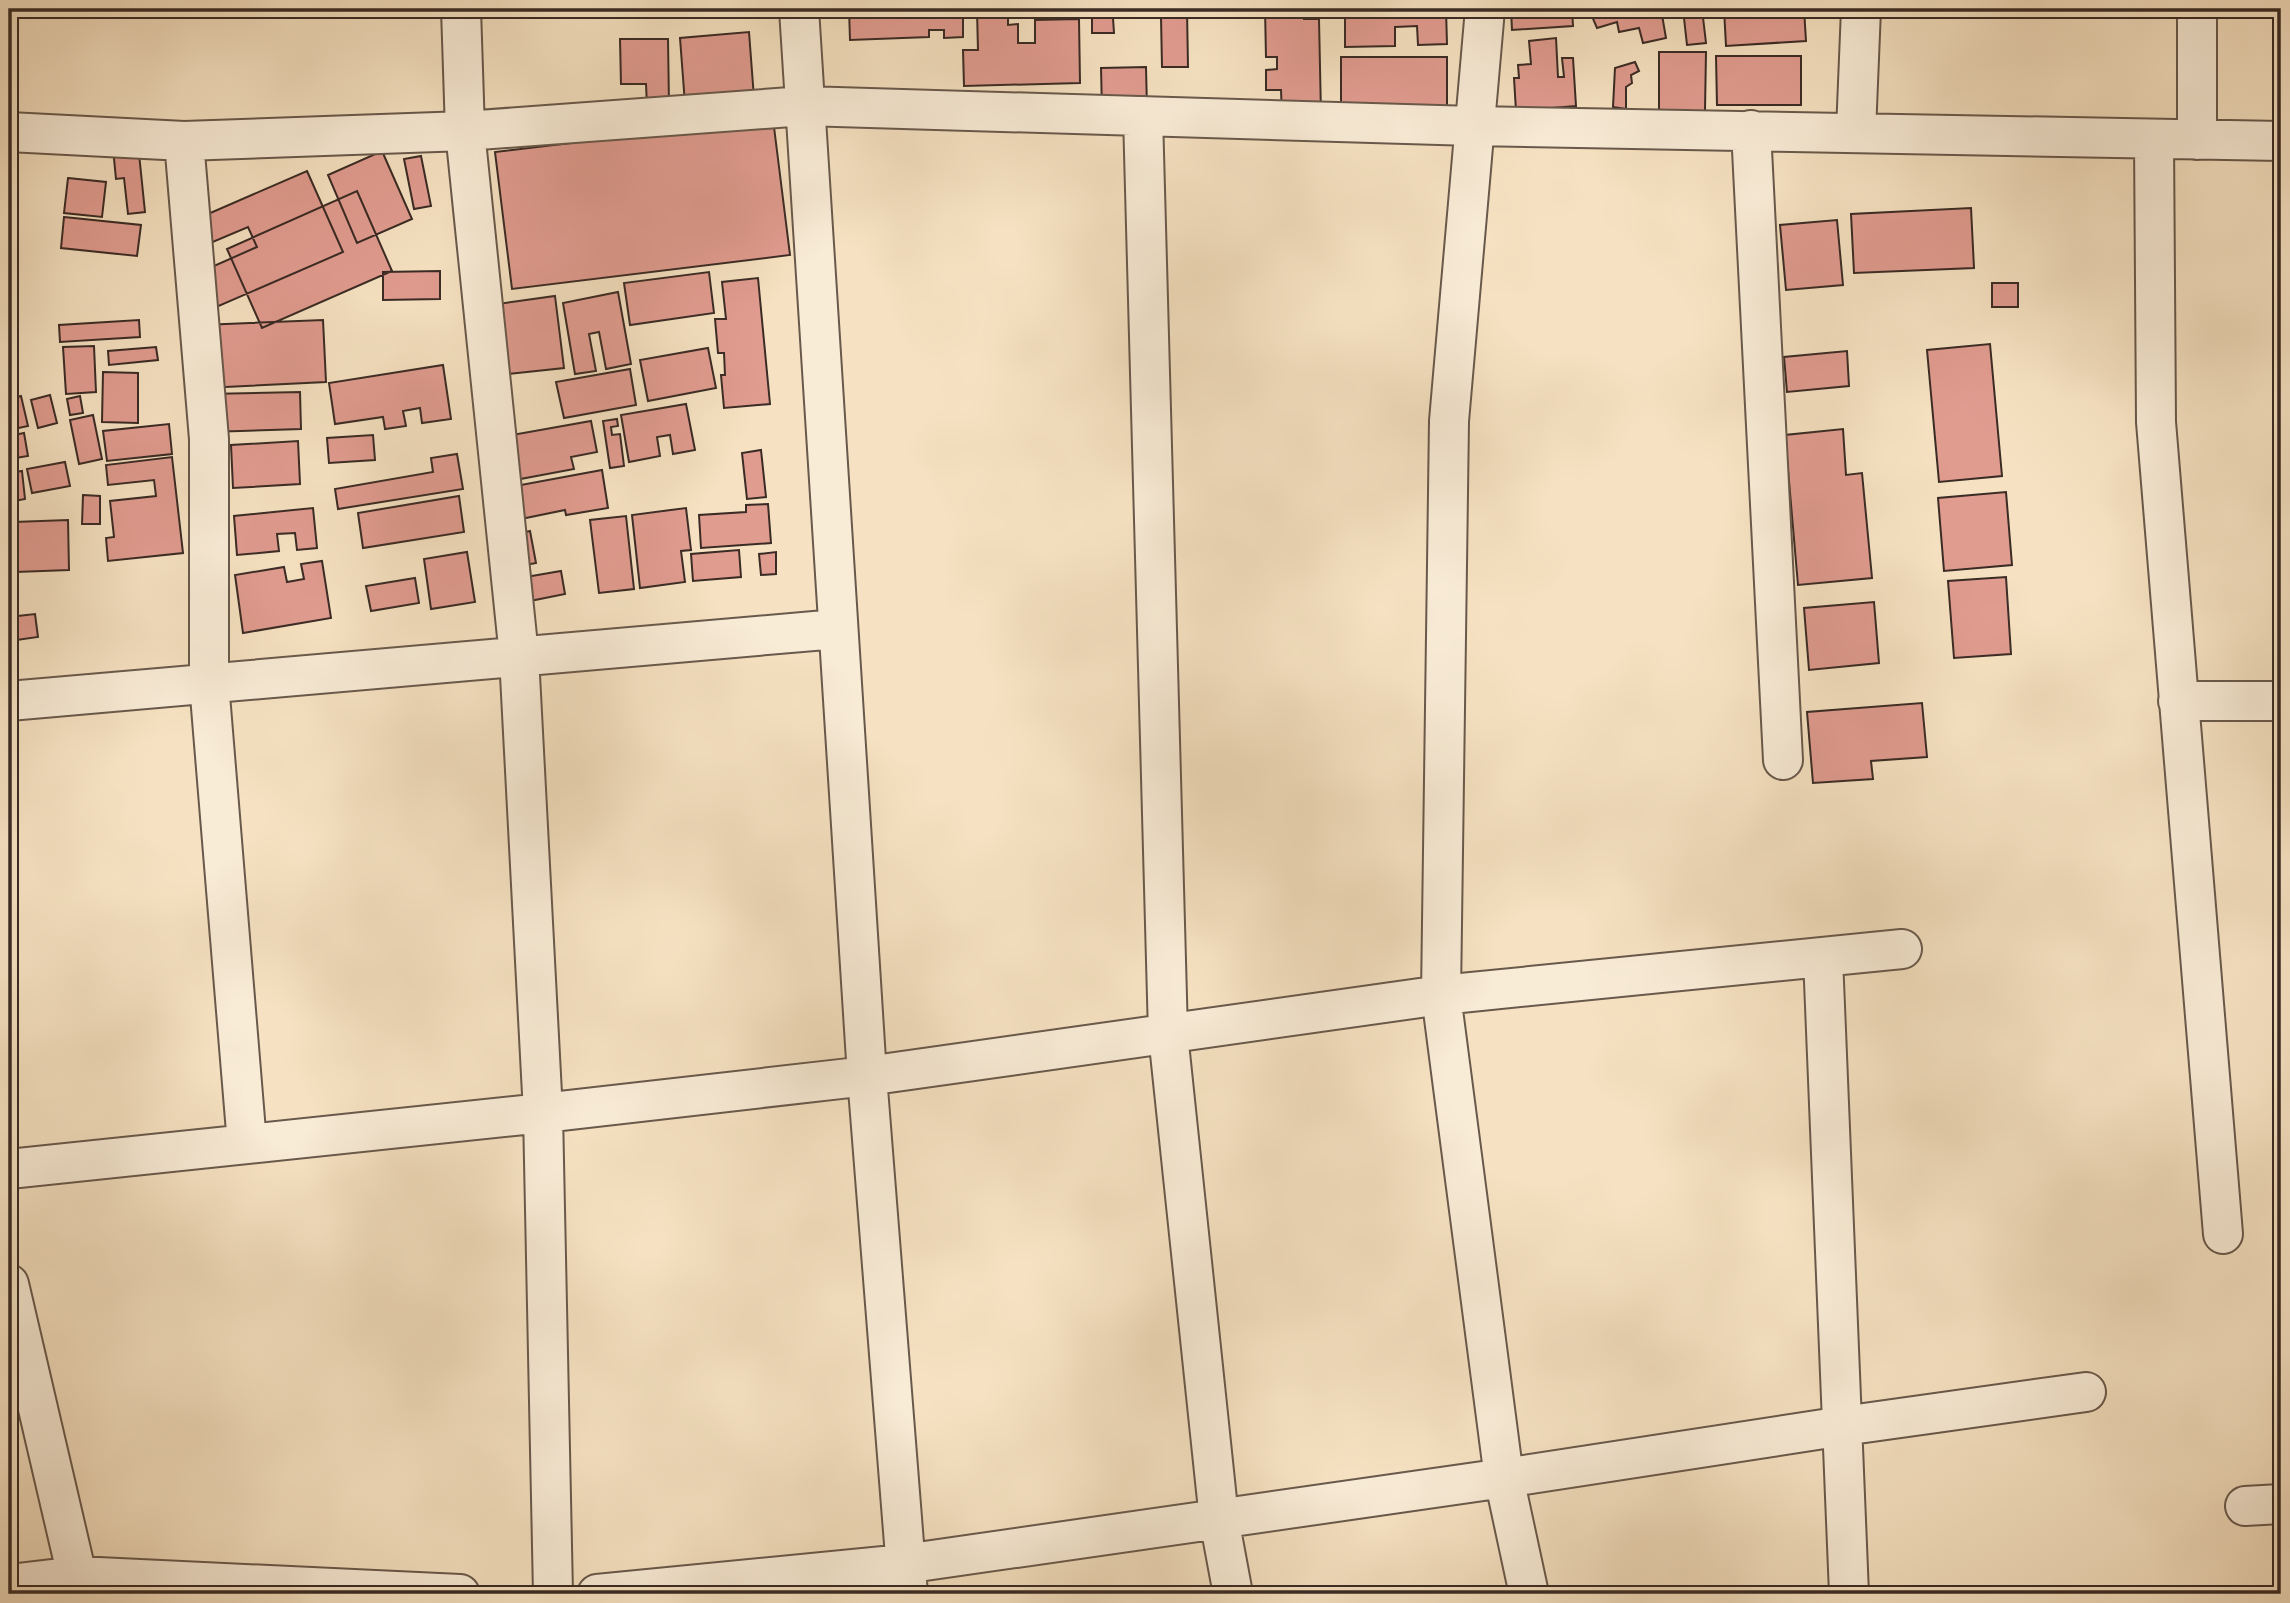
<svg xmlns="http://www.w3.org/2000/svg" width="2290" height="1603" viewBox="0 0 2290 1603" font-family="'Old Standard TT',serif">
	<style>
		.building { fill: #e19c90; stroke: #3a2b25; stroke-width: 2 }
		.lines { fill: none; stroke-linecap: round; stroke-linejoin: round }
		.minor-casing { stroke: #69594c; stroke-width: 42 }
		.minor { stroke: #f9ecd7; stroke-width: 38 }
	</style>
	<rect width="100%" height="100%" fill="#f6e2c2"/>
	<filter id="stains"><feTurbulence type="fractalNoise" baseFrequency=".00286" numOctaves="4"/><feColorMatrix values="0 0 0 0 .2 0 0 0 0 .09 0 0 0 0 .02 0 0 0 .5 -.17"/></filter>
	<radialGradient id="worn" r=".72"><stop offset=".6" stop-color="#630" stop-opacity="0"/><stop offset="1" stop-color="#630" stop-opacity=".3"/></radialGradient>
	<path class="building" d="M682 9H746L747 11 682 15Z
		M849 9H963V37L944 38V30H929V37L850 40Z
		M1092 9H1187L1188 67H1162L1161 17 1113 18 1114 33H1092Z
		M1265 9H1304V19H1319L1321 115 1282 116 1281 90H1266V70L1277 69V57H1266Z
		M1345 9H1446L1447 44 1418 45 1417 26 1395 27V46L1345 47Z
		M1511 9H1572L1573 26 1512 30Z
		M1603 9H1661L1666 38 1643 43 1639 28 1619 32 1617 22 1597 28 1591 14Z
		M1683 9H1702L1706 43 1687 45Z
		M1724 9H1804L1806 41 1726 46Z
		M1008 10V25L1018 24V43H1035V20L1079 19 1080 83 964 86 963 50H978L977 11Z
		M749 32 754 98 685 104 680 38Z
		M1556 38 1558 77H1564L1562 58H1573L1576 106 1516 111 1514 78H1519L1518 65 1531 64 1529 41Z
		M620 39H668L669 105 647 106 646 84H621Z
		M1659 52H1706L1705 111H1659Z
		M1716 56H1801V105H1717Z
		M1341 57H1447V108H1341Z
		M1635 62 1639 71 1631 75 1632 83 1626 87V109L1613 107 1615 68Z
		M1146 67 1147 108 1102 110 1101 68Z
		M773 119 790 255 512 289 495 152Z
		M137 134 145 212 128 214 124 178 116 179 112 138Z
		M382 151 412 219 357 243 328 175Z
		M421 156 431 206 414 209 404 159Z
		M307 171 343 252 214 308 198 273 257 247 248 227 189 252 178 227Z
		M68 178 106 182 102 217 64 213Z
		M357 191 392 271 262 328 227 249Z
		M1971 208 1974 268 1854 273 1851 214Z
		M64 217 141 225 137 256 61 248Z
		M1837 220 1843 285 1786 290 1780 225Z
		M440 271V299L383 300V272Z
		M709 272 714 313 630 325 624 283Z
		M758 278 770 404 724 408 721 375H725L724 353H718L715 319H726L722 282Z
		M1992 283H2018V307H1992Z
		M618 292 631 364 606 369 599 332 589 334 596 371 575 374 563 303Z
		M555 296 564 368 507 374 498 304Z
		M139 320 140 337 60 342 59 325Z
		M323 320 326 382 205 388 202 325Z
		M1990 344 2002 476 1939 482 1927 350Z
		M94 346 96 392 66 394 63 347Z
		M156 347 158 360 109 365 108 351Z
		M708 348 716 388 648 401 640 360Z
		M1847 351 1849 386 1787 392 1784 357Z
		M443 365 451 419 422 423 420 408 403 411 406 426 385 429 383 417 335 424 329 383Z
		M630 369 636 405 564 418 556 382Z
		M103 372 138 373V423L102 422Z
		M300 392 301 429 209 432 208 394Z
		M50 395 57 423 38 428 31 400Z
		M21 396 28 426 9 430V399Z
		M80 396 83 413 70 415 67 399Z
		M686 404 695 450 673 454 670 435 657 437 660 456 629 462 621 415Z
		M93 415 102 459 79 464 70 420Z
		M617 419 618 426 611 427 612 435 620 434 624 466 610 468 603 421Z
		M591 421 597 452 571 457 574 469 515 480 506 436Z
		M169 424 172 454 107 461 103 431Z
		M1843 429 1846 475 1862 473 1872 578 1798 585 1785 435Z
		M24 433 28 456 9 459V436Z
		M373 435 375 460 329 463 327 438Z
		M298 441 300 484 233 488 231 445Z
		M761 450 766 497 747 499 742 453Z
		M457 454 463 489 338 509 335 489 433 472 431 458Z
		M172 457 183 553 108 561 106 538 114 537 110 501 156 496 154 480 108 485 106 465Z
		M65 462 70 486 32 493 27 469Z
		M602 470 608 508 566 515 565 510 516 520 510 487Z
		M22 471 25 499 9 502V473Z
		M2006 492 2012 565 1944 571 1938 498Z
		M83 495 100 496V524H82Z
		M459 496 464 532 363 548 358 513Z
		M768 504 771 543 701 548 699 515 746 512V505Z
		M313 508 317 548 297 550 295 533 277 534 279 551 237 555 234 516Z
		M686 508 691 550 681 551 685 582 640 588 632 515Z
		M626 516 634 589 599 593 590 520Z
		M68 520 69 570 16 572 14 522Z
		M530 531 536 563 510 568 504 537Z
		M739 550 741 577 693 581 691 554Z
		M467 552 475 602 431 609 424 559Z
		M776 552V574L761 575 759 554Z
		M322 561 331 618 243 633 235 575 284 567 287 582 304 579 301 564Z
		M561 571 565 594 525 602 520 578Z
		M2006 577 2011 654 1954 658 1948 581Z
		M415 578 419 603 371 611 366 586Z
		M1874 602 1879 663 1809 670 1804 608Z
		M35 614 38 637 9 641V617Z
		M1922 703 1927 757 1871 761 1873 779 1813 783 1807 712Z"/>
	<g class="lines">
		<defs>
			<path id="minor" d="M461 9 465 131 519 656 543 1113 553 1594
				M799 9 867 1076 908 1594
				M1485 9 1449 421 1441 995 1504 1478 1529 1594
				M1143 116 1168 1034 1219 1519 1233 1594
				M1751 130 1783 760
				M9 132 184 141 465 131 804 106 1473 126 2281 141
				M1856 132 1861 9
				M2154 139 2156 422 2223 1234
				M2197 140V9
				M184 141 209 439V683L247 1144
				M9 701 837 629
				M2178 701H2281
				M1823 957 1849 1594
				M9 1169 543 1113 867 1076 1441 995 1902 949
				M9 1284 77 1576
				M2245 1506 2281 1504
				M9 1584 77 1576 460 1594
				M597 1594 904 1564 1504 1478 1843 1426 2086 1392"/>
		</defs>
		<use href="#minor" class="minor-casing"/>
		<use href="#minor" class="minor"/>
	</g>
	<rect width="2290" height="1603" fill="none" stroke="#f6e2c2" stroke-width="35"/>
	<rect x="10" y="10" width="2269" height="1582" fill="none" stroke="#3a2b25" stroke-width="3.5"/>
	<rect x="18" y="18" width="2255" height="1568" fill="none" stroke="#3a2b25" stroke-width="2"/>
	<rect width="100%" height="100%" filter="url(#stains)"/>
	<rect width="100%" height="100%" fill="url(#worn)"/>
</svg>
